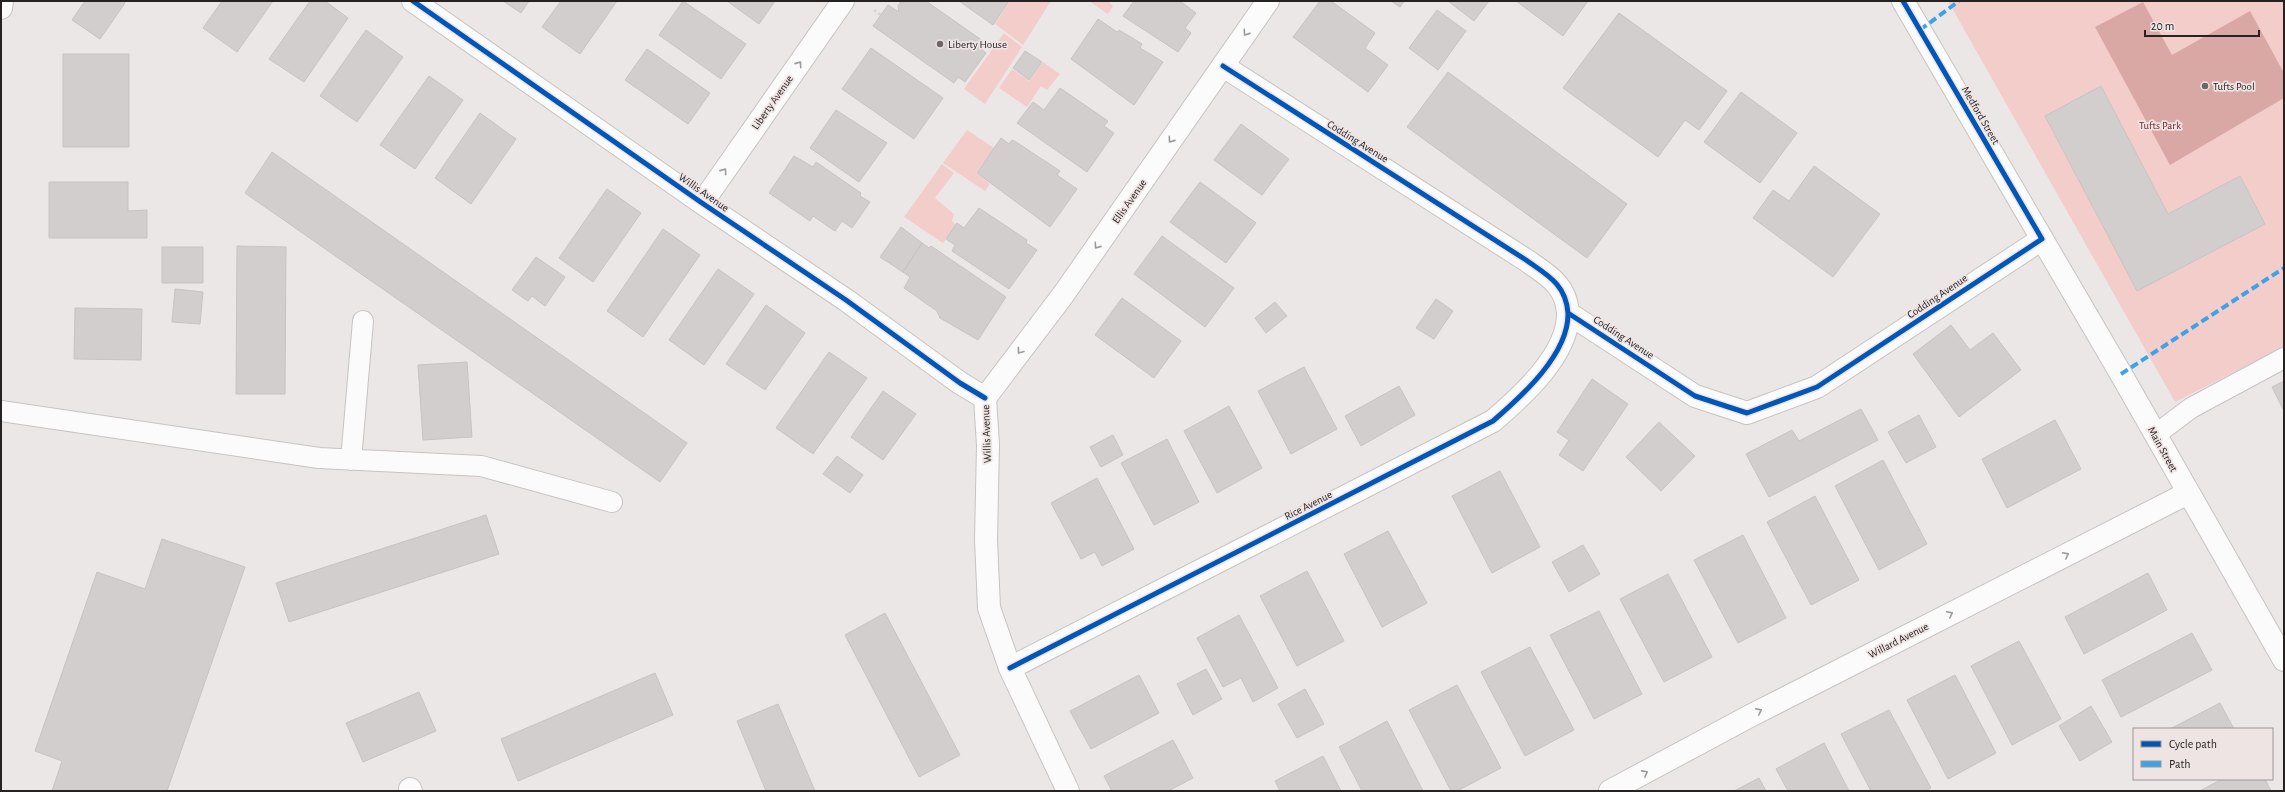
<svg xmlns="http://www.w3.org/2000/svg" width="2285" height="792" viewBox="0 0 2285 792" font-family="'Alegreya Sans',sans-serif">
	<style>
		.green { fill: #f3cdca }
		.water { fill: #d9a8a5 }
		.building { fill: #d2cece; stroke: #c7c3c3 }
		.lines { fill: none; stroke-linecap: round; stroke-linejoin: round }
		.service-casing { stroke: #c7c3c3; stroke-width: 22 }
		.minor-casing { stroke: #c7c3c3; stroke-width: 24 }
		.tertiary-casing { stroke: #c7c3c3; stroke-width: 24 }
		.secondary-casing { stroke: #c7c3c3; stroke-width: 24 }
		.path { stroke: #d4d3d3; stroke-width: 2.5; stroke-dasharray: 3 2; stroke-linecap: butt }
		.service { stroke: #fcfbfb; stroke-width: 20 }
		.minor { stroke: #fcfbfb; stroke-width: 22 }
		.tertiary { stroke: #fcfbfb; stroke-width: 22 }
		.secondary { stroke: #fcfbfb; stroke-width: 22 }
		.quiet { stroke: #3ea2ea; stroke-width: 4; stroke-dasharray: 8 4; stroke-linecap: butt }
		.cycleway-casing { stroke: #efe4e4; stroke-width: 8 }
		.cycleway { stroke: #0057b8; stroke-width: 5 }
		.oneway { stroke: #9c9999 }
		.poi-dot { fill: #6b6767; stroke: #efe4e4; stroke-width: 1.5 }
		.labels { text-anchor: middle; stroke-width: 3.5; stroke-linejoin: round; paint-order: stroke }
		.poi-label { font-size: 11px; fill: #262222; stroke: #efe4e4; text-anchor: start }
		.street-label { font-size: 11px; fill: #262222; stroke: #efe4e4 }
		.park-label { font-size: 11px; fill: #772627; stroke: #efe4e4 }
	</style>
	<rect width="100%" height="100%" fill="#ece7e7"/>
	<path class="green" d="M1010 1H1051L1023 45 995 24Z
		M1089 1H1108L1113 6 1108 14Z
		M1948 1H2284V347L2175 402Z
		M1004 33 1022 47 985 104 964 89Z
		M1043 62 1060 74 1047 90 1041 86 1027 107 999 88 1012 69 1029 81Z
		M967 130 994 148 976 173 990 184 985 191 943 163Z
		M942 164 954 173 935 198 954 214 952 221 956 225 943 243 904 217Z"/>
	<path class="water" d="M2143 2 2172 55 2250 11 2284 73V98L2170 165 2095 27Z"/>
	<path class="building" d="M85 1H122L125 3 100 39 72 20Z
		M222 1H273L237 52 203 28Z
		M310 1H325L348 18 304 82 269 59Z
		M503 1H529L521 13Z
		M561 1H617L580 54 542 27Z
		M683 1 746 44 721 79 659 35Z
		M727 1H775L759 24Z
		M901 1H926L983 41 979 47 986 53 965 82 958 77 954 83 873 26 888 5 899 12 898 6Z
		M959 1H1009L993 25Z
		M1134 1H1180L1196 13 1185 28 1191 33 1178 52 1123 16Z
		M1320 1H1331L1375 33 1365 48 1388 65 1368 92 1293 37Z
		M1391 1H1404L1400 7Z
		M1448 1H1489L1474 21Z
		M1516 1H1588L1563 36Z
		M1437 10 1466 31 1438 70 1409 48Z
		M1619 13 1727 91 1699 130 1685 120 1658 157 1563 88Z
		M1098 19 1117 32 1119 30 1142 44 1140 48 1163 62 1134 105 1071 59Z
		M366 30 403 57 357 122 320 96Z
		M871 48 943 98 914 139 842 89Z
		M647 49 710 93 688 124 625 80Z
		M1025 51 1042 62 1029 80 1013 68Z
		M63 54H129V147H63Z
		M1448 72 1627 204 1587 258 1407 127Z
		M429 76 463 100 415 169 380 145Z
		M2101 86 2168 214 2240 176 2265 224 2137 291 2045 116Z
		M1060 88 1108 121 1104 126 1114 133 1087 172 1017 123 1033 102 1044 110Z
		M1741 92 1797 133 1760 183 1704 142Z
		M836 110 887 143 859 182 810 148Z
		M480 113 516 139 471 204 435 178Z
		M1241 124 1289 159 1262 195 1214 160Z
		M1001 138 1009 144 1012 140 1016 142 1060 171 1057 175 1077 189 1050 227 977 173Z
		M272 152 687 443 660 482 245 193Z
		M794 156 813 167 816 162 861 193 860 196 870 202 852 228 842 221 835 231 813 216 810 221 769 193Z
		M1814 166 1880 214 1833 277 1753 218 1773 190 1789 201Z
		M49 182H128V211L147 210V238H49Z
		M1200 182 1256 223 1226 263 1170 222Z
		M607 189 641 213 593 282 559 258Z
		M979 208 1027 240 1026 243 1037 250 1009 289 952 251 955 245 946 239 957 223 964 228Z
		M901 227 922 243 903 272 880 257Z
		M663 229 700 255 643 337 607 311Z
		M1162 236 1234 288 1205 327 1134 274Z
		M922 243 929 248 931 246 1006 297 978 340 940 318 937 311 904 288 910 277 903 272Z
		M237 246 286 247 285 394H236Z
		M162 247H203V283H162Z
		M536 257 565 277 545 306 532 296 528 301 512 290Z
		M718 269 754 294 704 365 669 340Z
		M175 289 203 292 200 324 172 322Z
		M1122 298 1181 341 1154 378 1095 335Z
		M1436 299 1453 311 1434 339 1416 328Z
		M1275 302 1287 316 1266 333 1255 318Z
		M766 305 805 333 765 390 726 364Z
		M75 308 142 309 141 360 74 359Z
		M1951 325 1970 350 1993 333 2021 370 1959 417 1913 354Z
		M829 352 867 378 813 454 776 428Z
		M467 362 472 437 423 440 418 365Z
		M1304 367 1337 429 1291 454 1258 391Z
		M1592 379 1628 404 1583 471 1559 455 1569 440 1557 432Z
		M2284 381V411L2272 387Z
		M1399 386 1415 415 1361 446 1345 416Z
		M883 391 916 414 883 460 851 437Z
		M1229 406 1262 468 1217 493 1184 431Z
		M1861 409 1878 440 1769 497 1746 454 1792 430 1799 441Z
		M1919 415 1936 447 1906 463 1888 432Z
		M2055 420 2081 469 2007 508 1982 459Z
		M1659 422 1695 456 1661 491 1626 457Z
		M1113 435 1123 455 1101 467 1090 447Z
		M1167 439 1199 502 1154 525 1121 463Z
		M837 456 863 475 850 493 823 474Z
		M1883 460 1927 544 1879 570 1835 486Z
		M1500 471 1540 547 1492 573 1452 496Z
		M1097 478 1134 549 1102 566 1095 552 1081 559 1051 503Z
		M1815 496 1859 580 1811 605 1767 522Z
		M486 515 499 554 289 622 276 583Z
		M1388 531 1427 603 1382 627 1344 554Z
		M1743 535 1786 618 1738 643 1694 560Z
		M162 539 245 567 167 791H52L62 761 35 751 97 572 145 589Z
		M1583 545 1600 574 1569 592 1552 562Z
		M1307 571 1344 641 1297 666 1260 596Z
		M2148 573 2167 610 2084 654 2065 617Z
		M1668 574 1712 657 1664 682 1620 599Z
		M1599 611 1642 694 1594 719 1550 635Z
		M885 613 960 755 919 777 845 635Z
		M1239 615 1278 688 1253 702 1241 678 1223 687 1197 638Z
		M2192 633 2212 670 2121 717 2102 680Z
		M2019 641 2061 719 2012 745 1971 666Z
		M1530 647 1574 730 1525 756 1481 672Z
		M1206 669 1222 699 1193 715 1177 684Z
		M655 673 673 715 518 781 501 739Z
		M1139 675 1159 713 1091 749 1070 711Z
		M1955 675 1996 753 1948 779 1907 700Z
		M1457 685 1501 768 1457 791H1451L1409 710Z
		M1305 689 1324 724 1297 738 1278 704Z
		M419 692 436 731 363 762 346 723Z
		M2220 703 2234 729H2170Z
		M778 704 815 791H766L737 721Z
		M2091 706 2112 742 2080 761 2059 726Z
		M1889 710 1931 788 1925 791H1871L1841 734Z
		M1387 721 1423 791H1362L1339 747Z
		M1173 740 1193 778 1168 791H1112L1104 776Z
		M1824 743 1849 791H1788L1776 769Z
		M1323 756 1341 791H1280L1275 781Z
		M1759 778 1766 791H1734Z
		M2222 779H2265L2271 791H2200Z"/>
	<g class="lines">
		<defs>
			<path id="service" d="M1 411 319 458 481 466 612 502
				M2155 435 2191 408 2284 358
				M351 460 363 321"/>
			<path id="minor" d="M413 1 702 203 846 300 960 383 985 398
				M1 8 2 1
				M1223 66 1526 260C1547 275 1566 284 1568 313L1695 396 1747 413 1817 387 2042 239
				M702 203 843 1
				M1010 668 1493 421C1522 396 1569 354 1568 313
				M410 789 411 791
				M1610 791 1750 716 2188 493"/>
			<path id="tertiary" d="M1068 791 1010 668 989 608 986 540 988 445 985 398 1063 295 1268 1"/>
			<path id="secondary" d="M1903 1 2121 374 2284 660"/>
		</defs>
		<use href="#service" class="service-casing"/>
		<use href="#minor" class="minor-casing"/>
		<use href="#tertiary" class="tertiary-casing"/>
		<use href="#secondary" class="secondary-casing"/>
		<path class="path" d="M874 10 881 15"/>
		<use href="#service" class="service"/>
		<use href="#minor" class="minor"/>
		<use href="#tertiary" class="tertiary"/>
		<use href="#secondary" class="secondary"/>
		<path class="quiet" d="M1920 30 1959 1
			M2121 374 2284 268"/>
		<defs>
			<path id="cycleway" d="M413 1 702 203 846 300 960 383 985 398
				M1223 66 1526 260C1547 275 1566 284 1568 313L1695 396 1747 413 1817 387 2042 239 1903 1
				M1010 668 1493 421C1522 396 1569 354 1568 313"/>
		</defs>
		<use href="#cycleway" class="cycleway-casing"/>
		<use href="#cycleway" class="cycleway"/>
	</g>
	<defs><path id="oneway-chevron" d="M-2-3.5L2.5 0L-2 3.5" fill="none" stroke-width="1.6" stroke-linecap="round" stroke-linejoin="round"/></defs>
	<g class="oneway">
		<use href="#oneway-chevron" transform="translate(1246 33) rotate(125)"/>
		<use href="#oneway-chevron" transform="translate(799 64) rotate(-55)"/>
		<use href="#oneway-chevron" transform="translate(1171 140) rotate(125)"/>
		<use href="#oneway-chevron" transform="translate(724 171) rotate(-55)"/>
		<use href="#oneway-chevron" transform="translate(1097 246) rotate(125)"/>
		<use href="#oneway-chevron" transform="translate(1020 351) rotate(127)"/>
		<use href="#oneway-chevron" transform="translate(2066 555) rotate(-27)"/>
		<use href="#oneway-chevron" transform="translate(1950 614) rotate(-27)"/>
		<use href="#oneway-chevron" transform="translate(1759 711) rotate(-27)"/>
		<use href="#oneway-chevron" transform="translate(1645 773) rotate(-28)"/>
	</g>
	<g class="poi-dot">
		<circle cx="940" cy="44" r="4"/>
		<circle cx="2205" cy="86" r="4"/>
	</g>
	<g class="labels">
		<g class="poi-label">
			<text x="948" y="48">Liberty House</text>
			<text x="2213" y="90">Tufts Pool</text>
		</g>
		<g class="street-label">
			<text transform="translate(772 102) rotate(-55)" y="4">Liberty Avenue</text>
			<text transform="translate(1981 115) rotate(60)" y="4">Medford Street</text>
			<text transform="translate(1358 141) rotate(32)" y="4">Codding Avenue</text>
			<text transform="translate(704 192) rotate(35)" y="4">Willis Avenue</text>
			<text transform="translate(1129 201) rotate(-55)" y="4">Ellis Avenue</text>
			<text transform="translate(1937 296) rotate(-34)" y="4">Codding Avenue</text>
			<text transform="translate(1624 337) rotate(33)" y="4">Codding Avenue</text>
			<text transform="translate(986 434) rotate(-92)" y="4">Willis Avenue</text>
			<text transform="translate(2163 449) rotate(61)" y="4">Main Street</text>
			<text transform="translate(1308 505) rotate(-27)" y="4">Rice Avenue</text>
			<text transform="translate(1898 640) rotate(-27)" y="4">Willard Avenue</text>
		</g>
		<g class="park-label">
			<text x="2160" y="129">Tufts Park</text>
		</g>
	</g>
	<rect width="2285" height="792" fill="none" stroke="#262222" stroke-width="4"/>
	<rect x="2133" y="728" width="140" height="52" fill="#efe4e4" stroke="#9f9696"/>
	<rect x="2141" y="741" width="20" height="6" fill="#0057b8" stroke="#9f9696"/>
	<text x="2169" y="748" font-size="12" fill="#262222">Cycle path</text>
	<rect x="2141" y="761" width="20" height="6" fill="#3ea2ea" stroke="#9f9696"/>
	<text x="2169" y="768" font-size="12" fill="#262222">Path</text>
	<path d="M2145 30v6h114v-6" fill="none" stroke="#262222" stroke-width="2"/>
	<text x="2151" y="30" font-size="12" fill="#262222" stroke="#efe4e4" stroke-width="3" paint-order="stroke">20 m</text>
</svg>
